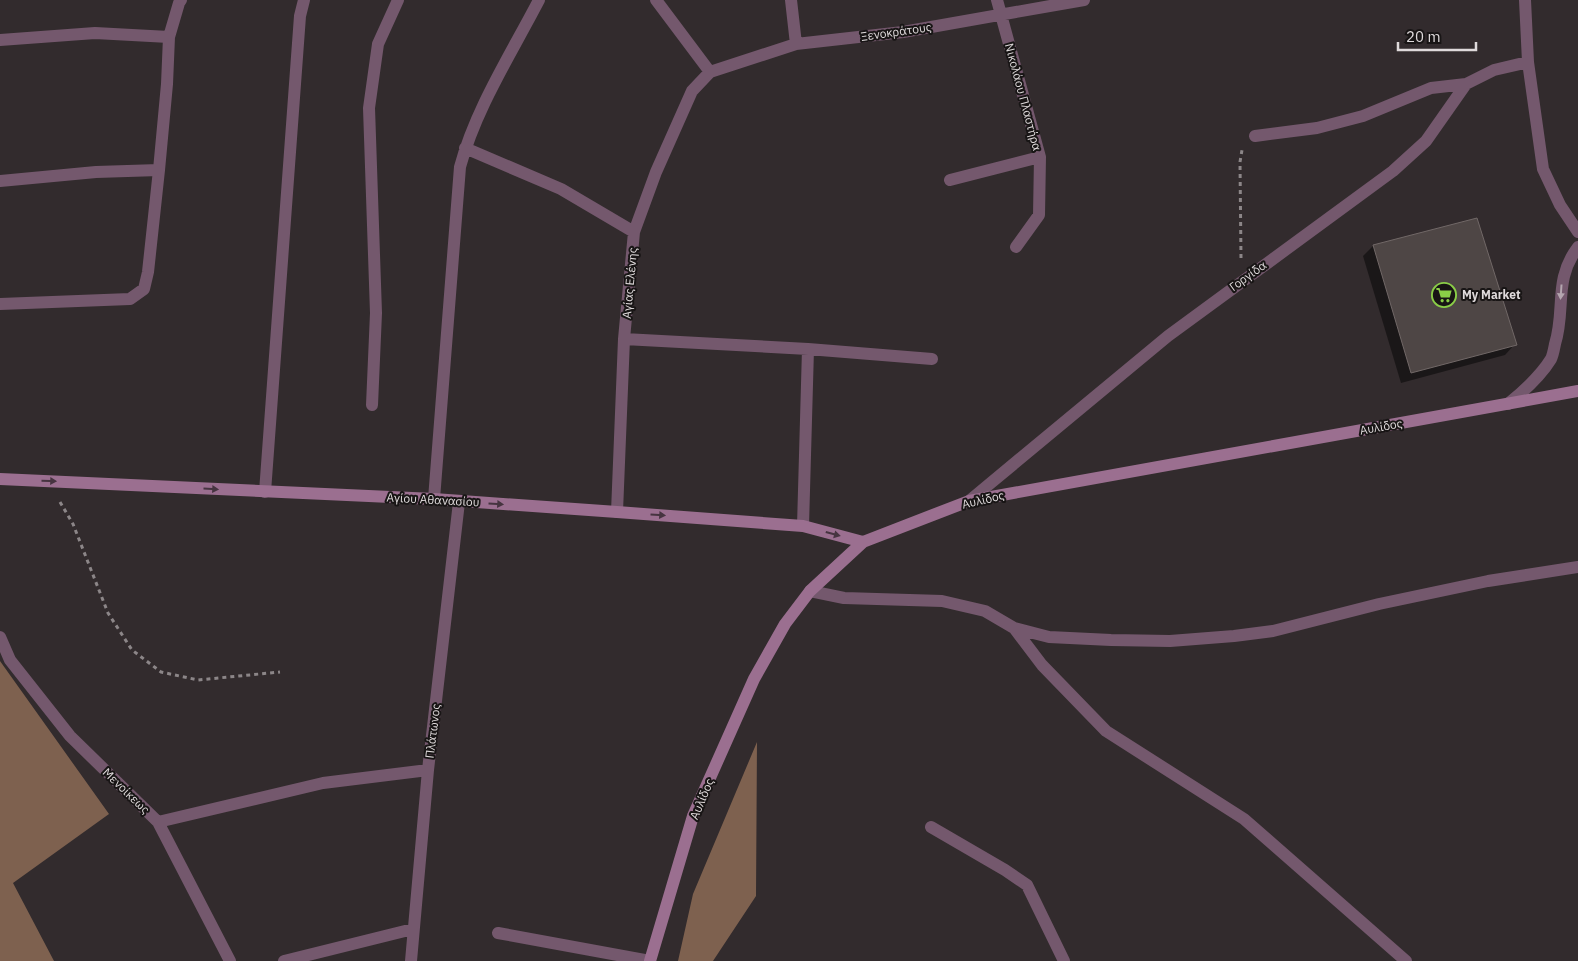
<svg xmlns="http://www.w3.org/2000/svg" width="1578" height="961" viewBox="0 0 1578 961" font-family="'IBM Plex Sans',sans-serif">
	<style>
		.forest { fill: #7e614f }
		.shadow { fill: #0007 }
		.building { fill: #4e4645; stroke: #716867 }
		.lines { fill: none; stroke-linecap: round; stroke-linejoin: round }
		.path { stroke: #8c8688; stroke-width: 3; stroke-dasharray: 4 4; stroke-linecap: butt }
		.lane { stroke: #74586d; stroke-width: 12 }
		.street { stroke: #74586d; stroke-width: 12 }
		.secondary { stroke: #9b6f90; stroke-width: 12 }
		.oneway { fill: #b4a6af }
		.oneway2 { fill: #463440 }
		.labels { text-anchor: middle; stroke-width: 4; stroke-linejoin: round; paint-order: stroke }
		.street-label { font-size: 12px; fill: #dfdadb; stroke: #181515 }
		.poi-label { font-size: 12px; font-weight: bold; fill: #dfdadb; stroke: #181515; text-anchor: start }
	</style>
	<rect width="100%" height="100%" fill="#322b2d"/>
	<path class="forest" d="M0 661 109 814 13 883 54 961H0Z
		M757 742 756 896 713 961H678L693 894Z"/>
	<path class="shadow" d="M1476 220 1515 344 1505 355 1401 383 1363 256 1373 246Z"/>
	<path class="building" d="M1477 218 1517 345 1411 373 1373 245Z"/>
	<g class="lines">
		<path class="path" d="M1241 258 1240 162 1242 150
			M60 502 73 524 108 613 132 650 161 672 198 680 280 672"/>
		<path class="lane" d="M1508 404C1524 391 1540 377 1551 359 1553 355 1554 349 1555 344 1566 309 1553 280 1578 247"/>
		<path class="street" d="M656 0 710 72
			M791 0 796 44
			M997 0 1040 157 1039 215 1016 247
			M1525 0 1528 62 1543 169 1560 205 1578 232
			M0 40 95 33 169 37
			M1255 136 1317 128 1363 116 1431 88 1466 84
			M465 148 561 189 634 232
			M950 180 1040 157
			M0 181 96 172 159 170
			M0 304 130 299 144 289 148 272 159 170 167 84 169 37 179 3 181 0
			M624 339 808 349 932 359
			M372 405 376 313 369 108 378 44 398 0
			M265 492 300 16 304 0
			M434 499 460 167C476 108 511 54 539 0
			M969 501 1168 336 1393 171 1426 141 1466 84 1494 70 1528 62
			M617 512 624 339 634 232 656 172 692 91 710 72 796 44 903 32 1084 0
			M803 526 808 349
			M810 591 844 598 942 601 985 611 1014 628 1042 665 1106 731 1244 819 1406 961
			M1014 628 1049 637 1111 640 1170 641 1234 636 1273 631 1379 604 1488 581 1578 567
			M0 637 10 660 70 736 158 822 230 961
			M158 822 323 783 428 770
			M931 827 1005 870 1027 885 1064 961
			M498 933 650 961
			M284 961 413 929
			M411 961 428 770 459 502"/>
		<path class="secondary" d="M0 479 434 499 617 512 803 526 863 542
			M650 961 693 816 754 679 785 624 810 591 863 542 969 501 1578 391"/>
	</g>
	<defs><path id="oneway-solid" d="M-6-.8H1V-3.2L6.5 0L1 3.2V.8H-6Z" transform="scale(1.25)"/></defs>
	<use class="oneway" href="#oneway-solid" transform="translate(1561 292) rotate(94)"/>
	<g class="oneway2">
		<use href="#oneway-solid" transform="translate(49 481) rotate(2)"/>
		<use href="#oneway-solid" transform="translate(211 489) rotate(3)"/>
		<use href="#oneway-solid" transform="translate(496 504) rotate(4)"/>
		<use href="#oneway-solid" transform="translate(658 515) rotate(4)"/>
		<use href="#oneway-solid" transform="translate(833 534) rotate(15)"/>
	</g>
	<defs>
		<symbol id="supermarket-ring" viewBox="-11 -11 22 22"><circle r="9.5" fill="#181515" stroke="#8ace47" stroke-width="1.5"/><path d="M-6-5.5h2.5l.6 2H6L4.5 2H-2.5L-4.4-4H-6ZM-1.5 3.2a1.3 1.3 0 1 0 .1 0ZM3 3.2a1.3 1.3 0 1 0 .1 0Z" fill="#8ace47"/></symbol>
	</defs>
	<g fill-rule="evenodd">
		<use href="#supermarket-ring" x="1430" y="281" width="28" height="28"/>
	</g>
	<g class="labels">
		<g class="street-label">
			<text transform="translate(896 32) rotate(-8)" y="4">Ξενοκράτους</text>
			<text transform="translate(1023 97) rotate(75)" y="4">Νικολάου Πλαστήρα</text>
			<text transform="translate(1248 276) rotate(-36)" y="4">Γοργίδα</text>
			<text transform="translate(630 283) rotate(-85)" y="4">Αγίας Ελένης</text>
			<text transform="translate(1381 427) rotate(-10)" y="4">Αυλίδος</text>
			<text transform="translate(433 500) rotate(3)" y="4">Αγίου Αθανασίου</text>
			<text transform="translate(983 500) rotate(-13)" y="4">Αυλίδος</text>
			<text transform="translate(433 731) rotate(-83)" y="4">Πλάτωνος</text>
			<text transform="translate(126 791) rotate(44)" y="4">Μενοίκεως</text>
			<text transform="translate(702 799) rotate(-67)" y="4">Αυλίδος</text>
		</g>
		<g class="poi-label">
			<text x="1462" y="299">My Market</text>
		</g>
	</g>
	<path d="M1398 42v8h78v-8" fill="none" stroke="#dfdadb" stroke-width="2.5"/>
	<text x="1406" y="42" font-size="15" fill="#dfdadb" stroke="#181515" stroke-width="4" paint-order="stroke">20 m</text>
</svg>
